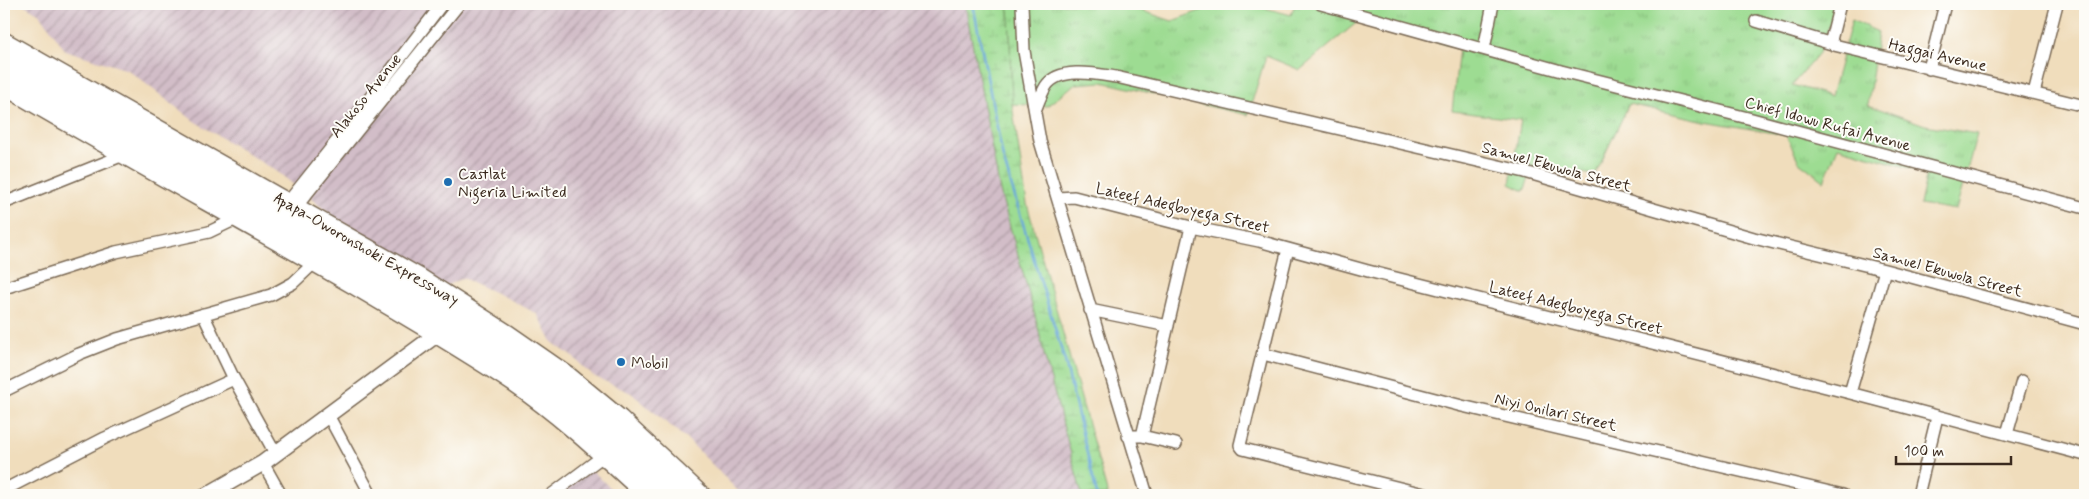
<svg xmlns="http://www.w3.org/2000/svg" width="2089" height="499" viewBox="0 0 2089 499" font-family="Mynerve,sans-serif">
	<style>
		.industrial { fill: url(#industrial-furrows) }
		.grass { fill: url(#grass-tufts); stroke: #6c8358 }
		.wetland { fill: url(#wetland-marsh); stroke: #6c8358 }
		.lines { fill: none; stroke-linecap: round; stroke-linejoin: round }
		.stream { stroke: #69a7db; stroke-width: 2.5 }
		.minor-casing { stroke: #7a6955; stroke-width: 14 }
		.major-casing { stroke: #7a6955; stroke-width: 18 }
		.highway-casing { stroke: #7a6955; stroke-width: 20 }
		.minor { stroke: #fff; stroke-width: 11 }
		.major { stroke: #fff; stroke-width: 15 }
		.highway { stroke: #fff; stroke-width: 18 }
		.poi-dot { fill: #1f6fb2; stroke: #fdfcf7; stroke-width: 2 }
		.labels { text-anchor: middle; stroke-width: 4; stroke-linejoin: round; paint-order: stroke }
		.street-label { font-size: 16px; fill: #3b2a1e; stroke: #fdfcf7 }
		.poi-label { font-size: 16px; fill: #3b2a1e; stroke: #fdfcf7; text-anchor: start }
	</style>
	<defs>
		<pattern id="industrial-furrows" width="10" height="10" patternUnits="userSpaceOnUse" patternTransform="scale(1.25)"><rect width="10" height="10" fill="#d2bdc8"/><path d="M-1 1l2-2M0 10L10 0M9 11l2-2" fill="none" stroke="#ac9aa2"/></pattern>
		<pattern id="grass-tufts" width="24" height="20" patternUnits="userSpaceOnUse" patternTransform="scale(1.25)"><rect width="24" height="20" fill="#9ddc92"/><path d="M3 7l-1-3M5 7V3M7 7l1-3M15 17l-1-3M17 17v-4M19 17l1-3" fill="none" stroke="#88bd7d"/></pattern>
		<pattern id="wetland-marsh" width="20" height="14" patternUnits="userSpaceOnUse" patternTransform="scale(1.25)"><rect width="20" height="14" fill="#9ddc92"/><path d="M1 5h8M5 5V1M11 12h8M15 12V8" fill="none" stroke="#88bd7d"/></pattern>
	</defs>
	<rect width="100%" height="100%" fill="#fdfcf7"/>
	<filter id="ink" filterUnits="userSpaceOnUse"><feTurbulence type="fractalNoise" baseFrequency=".02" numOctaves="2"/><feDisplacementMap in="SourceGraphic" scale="10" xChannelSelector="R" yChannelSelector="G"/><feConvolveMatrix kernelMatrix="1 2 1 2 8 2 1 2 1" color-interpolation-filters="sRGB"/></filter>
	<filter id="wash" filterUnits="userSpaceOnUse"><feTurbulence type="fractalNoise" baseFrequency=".0096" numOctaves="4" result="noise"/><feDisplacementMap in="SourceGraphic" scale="20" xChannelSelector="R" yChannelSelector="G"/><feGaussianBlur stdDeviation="1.12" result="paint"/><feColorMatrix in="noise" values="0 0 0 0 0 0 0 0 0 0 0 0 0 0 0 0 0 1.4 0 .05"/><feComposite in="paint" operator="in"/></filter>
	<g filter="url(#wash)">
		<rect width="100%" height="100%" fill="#f0ddbc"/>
		<path class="industrial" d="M23 4H965L1000 191 1037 323 1044 354 1082 495H742L690 442 631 393 593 376 574 358 552 342 537 314 509 299 463 278 439 289 356 235 279 173 194 121 128 70 65 50 40 14Z
			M587 465 617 495H550Z"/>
		<path class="grass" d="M1007 4H1122L1172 21 1219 4H1250L1291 15 1295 4H1844L1834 12 1819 53 1792 85 1831 96 1852 20 1878 32 1868 105 1925 125 1977 134 1956 210 1920 204 1927 173 1838 147 1824 181 1799 162 1786 135 1705 121 1629 104 1595 175 1534 166 1524 191 1510 184 1521 120 1452 111 1459 48 1361 19 1300 70 1266 56 1248 115 1102 82 1075 84 1047 106 1012 104 1009 12Z"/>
		<path class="wetland" d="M965 4H1007L1009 12 1012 104 1027 204 1108 495H1082L1044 354 1037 323 1000 191Z"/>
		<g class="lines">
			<path class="stream" d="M973 4 1003 158 1065 361 1097 495"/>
		</g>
	</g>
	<g filter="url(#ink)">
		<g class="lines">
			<defs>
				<path id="minor" d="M1022 4 1024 51 1040 141 1147 495
					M1321 4 1561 71 1752 119 2085 208
					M1840 4 1831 40 1834 45 2085 106
					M1756 21 1832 44
					M1484 49 1493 4
					M1929 69 1945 4
					M2034 93 2057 4
					M1035 111C1038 103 1041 94 1046 86 1059 66 1097 74 1116 77L1525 172 1754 238 1885 270 2085 324
					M1058 198 1074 197 1191 227 1259 241 1368 271 1850 393 2085 455
					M288 202 339 138 442 4
					M4 203 121 156
					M296 207 459 4
					M1288 249 1240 445 1243 449 1428 495
					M4 288 116 252 209 232 236 219
					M1090 310 1168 326
					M203 314 234 379 275 453
					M1263 354 1462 406 1843 495
					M4 391 79 354 117 339 271 295 293 283 314 263
					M1850 393 1885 270
					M328 415 371 495
					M2007 434 2022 381
					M1128 436H1142L1191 227
					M1142 436 1176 444
					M263 463 281 495
					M4 490 105 438 234 379
					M551 495 603 456
					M1918 495 1937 417"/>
				<path id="major" d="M4 40 421 277 507 332 569 375 621 418 703 495
					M4 87C119 155 237 219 353 286 407 318 461 349 513 384 561 417 602 456 645 495
					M207 495 263 463 436 335"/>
				<path id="highway" d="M4 53 439 303 532 364 574 395 615 428 687 495
					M4 73 203 184 455 331 522 376 575 415 666 495"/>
			</defs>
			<use href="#minor" class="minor-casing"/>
			<use href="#major" class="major-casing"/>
			<use href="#highway" class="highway-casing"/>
			<use href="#minor" class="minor"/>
			<use href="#major" class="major"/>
			<use href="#highway" class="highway"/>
		</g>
	</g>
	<g class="poi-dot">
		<circle cx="448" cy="182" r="5"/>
		<circle cx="621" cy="362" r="5"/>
	</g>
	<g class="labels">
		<g class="street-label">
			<text transform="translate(1938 54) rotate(13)" y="6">Haggai Avenue</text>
			<text transform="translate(365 95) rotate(-51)" y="6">Alakoso Avenue</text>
			<text transform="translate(1828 123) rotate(15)" y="6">Chief Idowu Rufai Avenue</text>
			<text transform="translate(1557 166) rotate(15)" y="6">Samuel Ekuwola Street</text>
			<text transform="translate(1183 207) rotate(13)" y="6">Lateef Adegboyega Street</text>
			<text transform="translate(367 248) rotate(30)" y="6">Apapa-Oworonshoki Expressway</text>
			<text transform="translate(1948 271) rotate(15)" y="6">Samuel Ekuwola Street</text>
			<text transform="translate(1576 307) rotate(14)" y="6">Lateef Adegboyega Street</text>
			<text transform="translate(1556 411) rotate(13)" y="6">Niyi Onilari Street</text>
		</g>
		<g class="poi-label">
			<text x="458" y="179">Castlat<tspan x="458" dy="18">Nigeria Limited</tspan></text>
			<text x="631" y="368">Mobil</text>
		</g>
	</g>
	<rect width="2089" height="499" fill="none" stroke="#fdfcf7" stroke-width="20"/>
	<path d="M1896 456v8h115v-8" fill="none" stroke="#3b2a1e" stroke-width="2.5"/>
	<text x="1904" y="456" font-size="15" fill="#3b2a1e" stroke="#fdfcf7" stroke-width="4" paint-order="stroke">100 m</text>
</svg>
